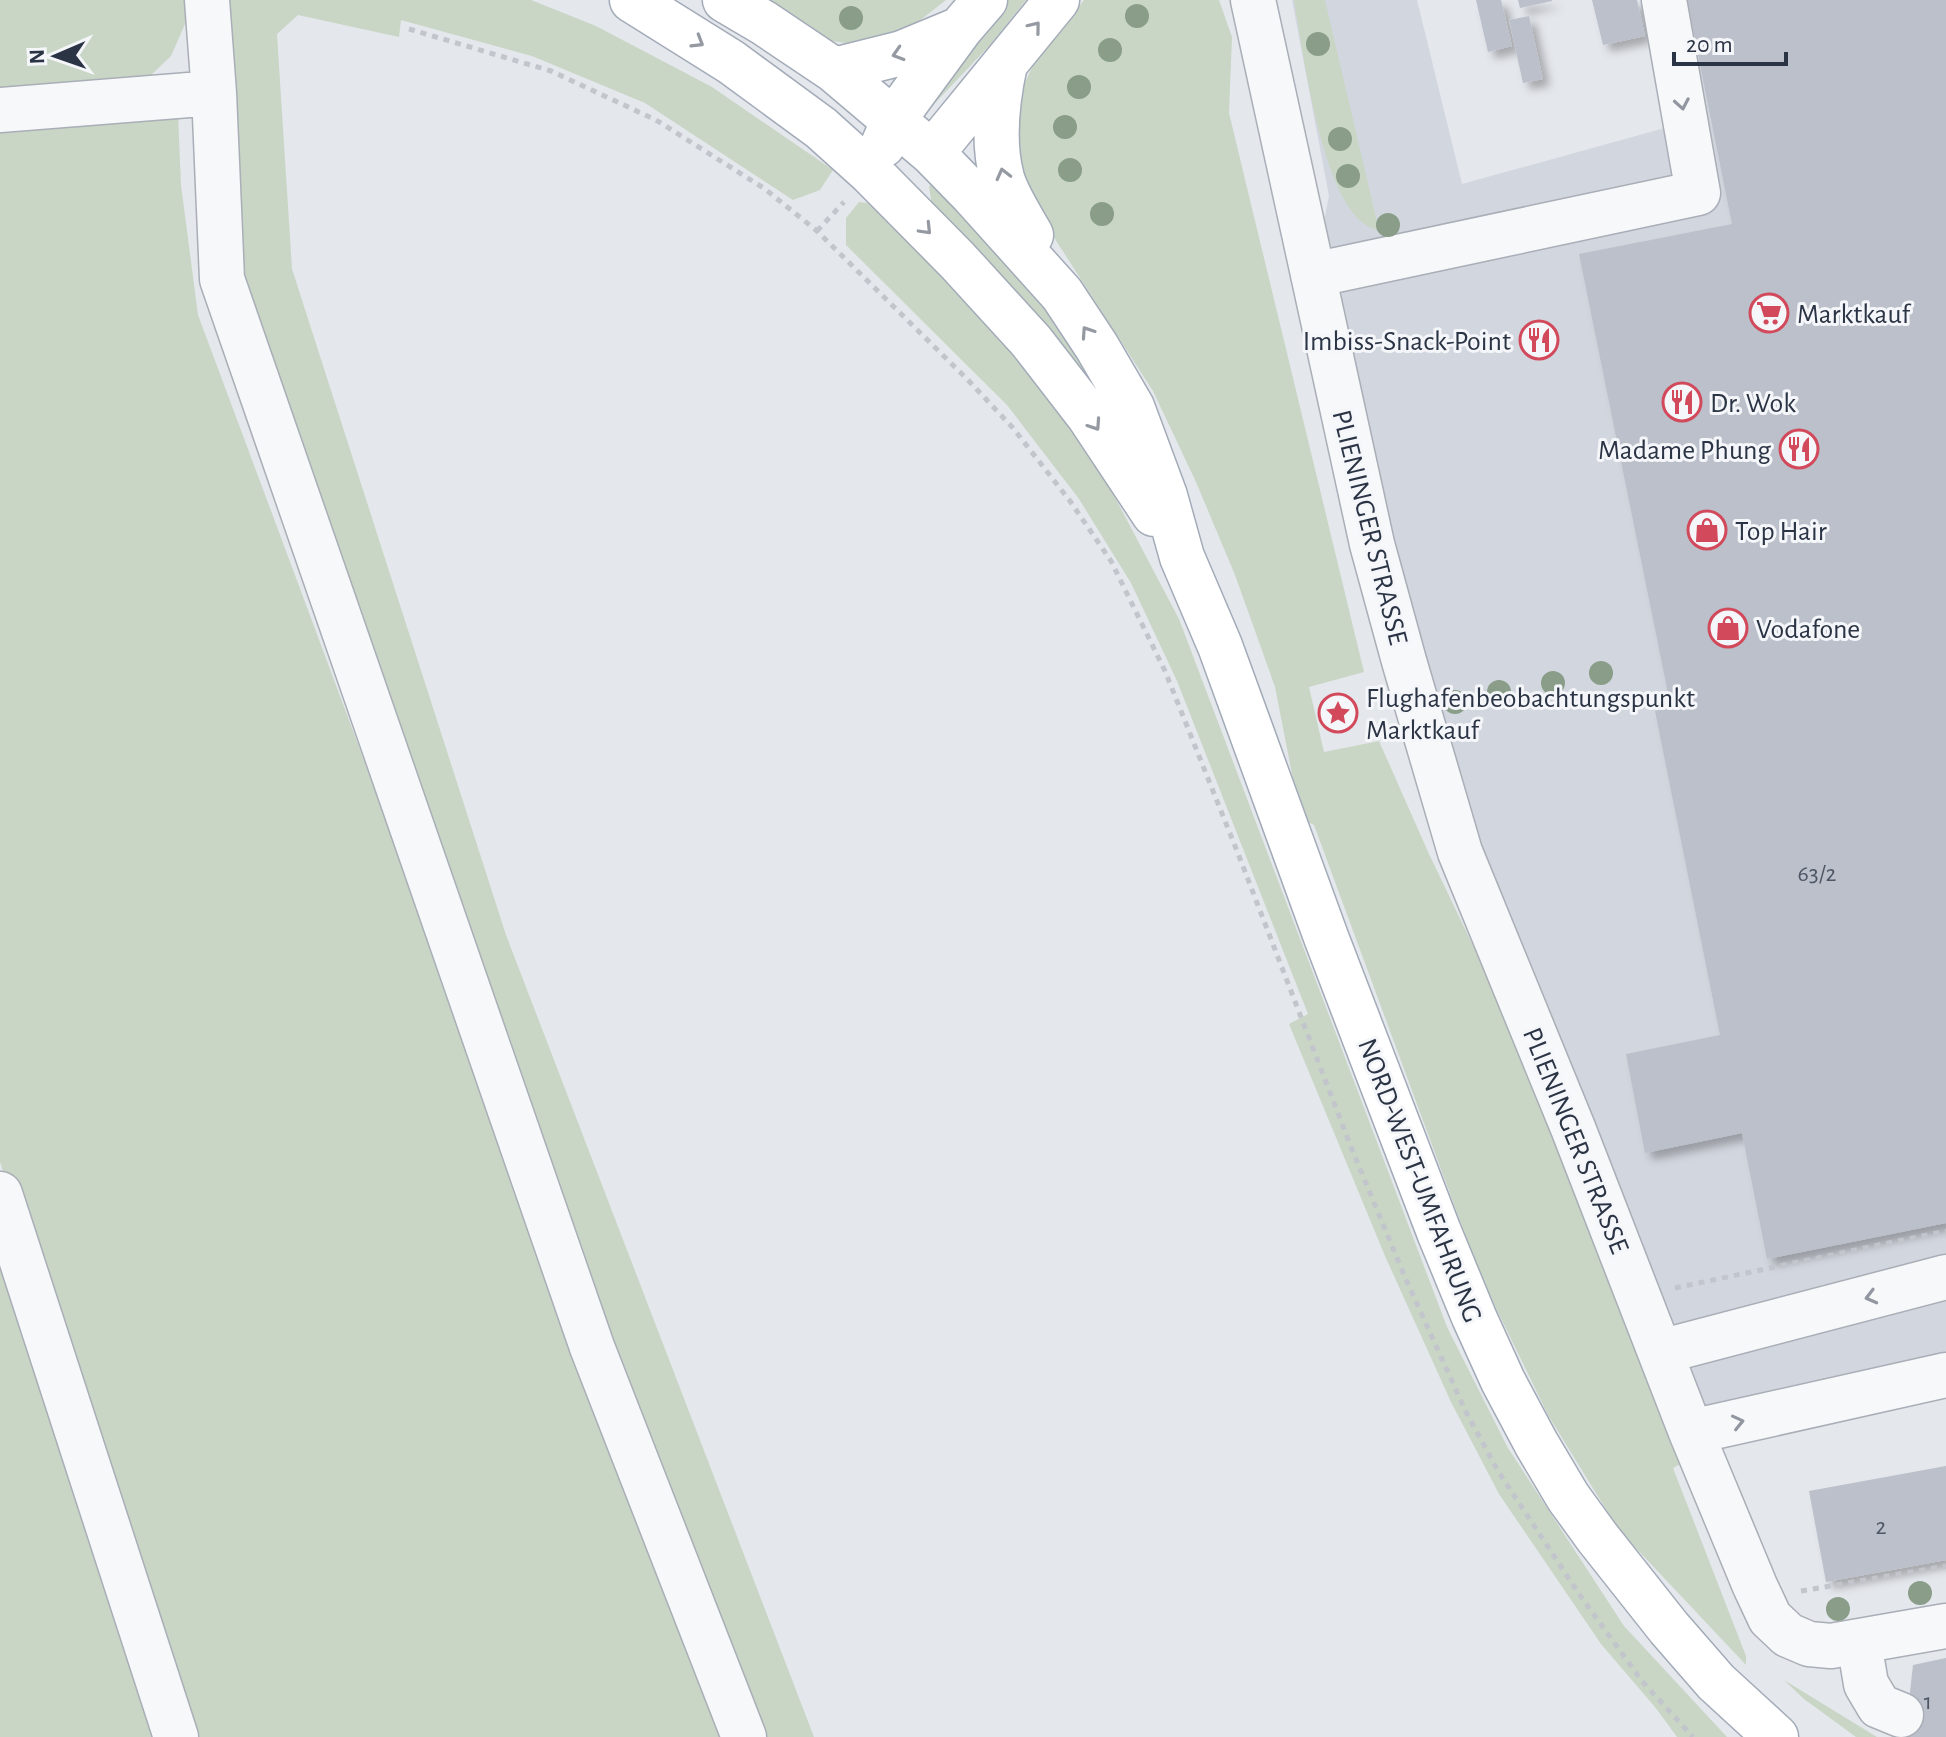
<svg xmlns="http://www.w3.org/2000/svg" width="1946" height="1737" viewBox="0 0 1946 1737" font-family="'Alegreya Sans',sans-serif">
	<style>
		.built { fill: #d2d6de }
		.green { fill: #c9d6c5 }
		.building { fill: #bbc0ca; filter: url(#shadow) }
		.lines { fill: none; stroke-linecap: round; stroke-linejoin: round }
		.minor-casing { stroke: #a9aeb7; stroke-width: 47 }
		.major-casing { stroke: #a3abb8; stroke-width: 47 }
		.path { stroke: #c2c5cb; stroke-width: 5; stroke-dasharray: 6 6; stroke-linecap: butt }
		.minor { stroke: #f7f8fa; stroke-width: 44 }
		.major { stroke: #fff; stroke-width: 44 }
		.tree { fill: #899d89 }
		.oneway { stroke: #959aa2 }
		.oneway2 { stroke: #9196a0 }
		.labels { text-anchor: middle; stroke-width: 6; stroke-linejoin: round; paint-order: stroke }
		.number-label { font-size: 24px; fill: #4f5766 }
		.poi-label { font-size: 28px; fill: #2b3445; stroke: #f4f6f9; text-anchor: start }
		.street-label { font-size: 28px; fill: #2b3445; stroke: #f4f6f9 }
	</style>
	<defs>
		<filter id="shadow"><feDropShadow dx="7" dy="7" stdDeviation="4" flood-color="#0004"/></filter>
	</defs>
	<rect width="100%" height="100%" fill="#e4e7ec"/>
	<path class="built" d="M1292 0H1417L1462 184 1672 126 1642 0H1946V1375L1691 1432 1503 952 1313 275 1329 196Z"/>
	<path class="green" d="M0 0H186L185 24 171 56 150 76 127 86 0 90Z
		M230 0H531L596 26 712 87 833 170 820 190 793 200 645 103 532 56 401 20 399 37 298 15 277 34 292 269 506 935 814 1737H763L579 1258 236 254Z
		M759 0H946L914 25 882 40 852 44 825 40Z
		M1003 0H1026L990 45 935 103 927 104Z
		M1084 0H1219L1232 37 1229 113 1364 672 1309 687 1324 752 1379 741 1429 854 1490 981 1682 1463 1673 1468 1746 1656V1665L1618 1529 1548 1415 1480 1275 1314 825 1308 822 1293 779 1275 687 1235 575 1196 482 1153 391 1055 239 1034 212 1017 176 1013 130 1019 96 1033 65Z
		M1294 0H1325L1377 222 1395 218 1399 234C1386 232 1374 231 1363 223 1321 191 1303 53 1294 0Z
		M178 114 181 185 198 315 728 1737H187L0 1162V124Z
		M933 182 1029 282 1086 371V378L932 205 929 187Z
		M859 202 874 204 1012 346 1099 467 1179 619 1447 1327 1508 1448 1624 1626 1727 1737H1677L1655 1707 1601 1644 1499 1494 1451 1402 1385 1256 1289 1024 1308 1014 1177 681 1131 583 1079 499 1007 405 846 245V218Z
		M0 1222 167 1737H0Z
		M1784 1680 1877 1737H1856L1804 1699Z"/>
	<path class="building" d="M1476 0H1501L1512 46 1488 52Z
		M1518 0H1552V1L1520 8Z
		M1592 0H1637L1645 36 1603 45Z
		M1687 0H1946V1223L1767 1259 1742 1133 1645 1153 1626 1054 1720 1035 1655 711 1671 708 1579 254 1732 224Z
		M1529 16 1543 79 1523 83 1509 20Z
		M1946 1466V1560L1826 1582 1809 1491Z
		M1946 1658V1737H1905L1913 1665Z"/>
	<g class="lines">
		<defs>
			<path id="minor" d="M207 0 214 93 222 279 592 1347 744 1737
				M1253 0 1372 544 1404 661 1460 852 1573 1128 1691 1432 1946 1375
				M0 110 214 93
				M1313 275 1698 193 1664 0
				M0 1194 176 1737
				M1660 1352 1946 1277
				M1691 1432 1755 1586 1770 1618 1788 1635 1809 1644 1831 1646 1946 1626
				M1859 1642 1866 1684 1879 1706 1901 1715"/>
			<path id="major" d="M632 0 731 62 821 128 871 173 957 260 1031 341 1089 416 1154 514
				M725 0 764 23 834 70 932 153 973 195 1062 294 1097 347 1132 407 1165 496 1182 557 1220 646 1326 937 1439 1232 1474 1317 1503 1381 1536 1443 1568 1497 1597 1537 1669 1628 1716 1682 1776 1737
				M1005 64C997 101 992 141 1002 178 1007 196 1022 219 1031 235
				M834 70 902 53 960 29
				M883 145 894 119 960 29 985 0
				M932 153 1057 0"/>
		</defs>
		<use href="#minor" class="minor-casing"/>
		<use href="#major" class="major-casing"/>
		<path class="path" d="M409 29 551 71 656 120 765 189 817 231 968 380 1013 428 1070 501 1111 561 1165 671 1239 856 1351 1147 1404 1275 1466 1412 1498 1471 1579 1594 1642 1681 1693 1737
			M817 231 844 202
			M1675 1288 1946 1231
			M1801 1591 1946 1566"/>
		<use href="#minor" class="minor"/>
		<use href="#major" class="major"/>
	</g>
	<g class="tree">
		<circle cx="1137" cy="16" r="12"/>
		<circle cx="851" cy="18" r="12"/>
		<circle cx="1318" cy="44" r="12"/>
		<circle cx="1110" cy="50" r="12"/>
		<circle cx="1079" cy="87" r="12"/>
		<circle cx="1065" cy="127" r="12"/>
		<circle cx="1340" cy="139" r="12"/>
		<circle cx="1070" cy="170" r="12"/>
		<circle cx="1348" cy="176" r="12"/>
		<circle cx="1102" cy="214" r="12"/>
		<circle cx="1388" cy="225" r="12"/>
		<circle cx="1601" cy="673" r="12"/>
		<circle cx="1553" cy="683" r="12"/>
		<circle cx="1499" cy="692" r="12"/>
		<circle cx="1455" cy="702" r="12"/>
		<circle cx="1920" cy="1593" r="12"/>
		<circle cx="1838" cy="1609" r="12"/>
	</g>
	<defs><path id="oneway-chevron" d="M-2-3.5L2.5 0L-2 3.5" fill="none" stroke-width="1.6" stroke-linecap="round" stroke-linejoin="round" transform="scale(2)"/></defs>
	<g class="oneway">
		<use href="#oneway-chevron" transform="translate(1035 27) rotate(-51)"/>
		<use href="#oneway-chevron" transform="translate(698 42) rotate(31)"/>
		<use href="#oneway-chevron" transform="translate(898 54) rotate(163)"/>
		<use href="#oneway-chevron" transform="translate(1003 174) rotate(-104)"/>
		<use href="#oneway-chevron" transform="translate(926 229) rotate(46)"/>
		<use href="#oneway-chevron" transform="translate(1087 332) rotate(-124)"/>
		<use href="#oneway-chevron" transform="translate(1095 425) rotate(56)"/>
	</g>
	<g class="oneway2">
		<use href="#oneway-chevron" transform="translate(1682 104) rotate(80)"/>
		<use href="#oneway-chevron" transform="translate(1871 1297) rotate(165)"/>
		<use href="#oneway-chevron" transform="translate(1738 1422) rotate(-13)"/>
	</g>
	<defs>
		<symbol id="supermarket-ring" viewBox="-11 -11 22 22"><circle r="9.5" fill="#f4f6f9" stroke="#d1495b" stroke-width="1.5"/><path d="M-6-5.5h2.5l.6 2H6L4.5 2H-2.5L-4.4-4H-6ZM-1.5 3.2a1.3 1.3 0 1 0 .1 0ZM3 3.2a1.3 1.3 0 1 0 .1 0Z" fill="#d1495b"/></symbol>
		<symbol id="restaurant-ring" viewBox="-11 -11 22 22"><circle r="9.5" fill="#f4f6f9" stroke="#d1495b" stroke-width="1.5"/><path d="M-5-6h1v4h1v-4h1v4h1v-4h1v5L-1.5 .5V6h-2V.5L-5-1ZM5-6V6H3V1.5H1.5Q1.5-4 5-6Z" fill="#d1495b"/></symbol>
		<symbol id="shop-ring" viewBox="-11 -11 22 22"><circle r="9.5" fill="#f4f6f9" stroke="#d1495b" stroke-width="1.5"/><path d="M-5-2.5h2.3a2.7 3.5 0 0 1 5.4 0H5L5.5 6h-11ZM-1.5-2.5h3a1.5 2.3 0 0 0-3 0Z" fill="#d1495b"/></symbol>
		<symbol id="sight-ring" viewBox="-11 -11 22 22"><circle r="9.5" fill="#f4f6f9" stroke="#d1495b" stroke-width="1.5"/><path d="M0-6L1.8-2.2L6-1.7L2.9 1.2L3.7 5.4L0 3.3L-3.7 5.4L-2.9 1.2L-6-1.7L-1.8-2.2Z" fill="#d1495b"/></symbol>
	</defs>
	<g fill-rule="evenodd">
		<use href="#supermarket-ring" x="1747" y="291" width="44" height="44"/>
		<use href="#restaurant-ring" x="1517" y="318" width="44" height="44"/>
		<use href="#restaurant-ring" x="1660" y="380" width="44" height="44"/>
		<use href="#restaurant-ring" x="1777" y="427" width="44" height="44"/>
		<use href="#shop-ring" x="1685" y="508" width="44" height="44"/>
		<use href="#shop-ring" x="1706" y="606" width="44" height="44"/>
		<use href="#sight-ring" x="1316" y="691" width="44" height="44"/>
	</g>
	<g class="labels">
		<g class="number-label">
			<text x="1817" y="881">63/2</text>
			<text x="1881" y="1534">2</text>
			<text x="1928" y="1709">1</text>
		</g>
		<g class="poi-label">
			<text x="1797" y="323">Marktkauf</text>
			<text x="1511" y="350" text-anchor="end">Imbiss-Snack-Point</text>
			<text x="1710" y="412">Dr. Wok</text>
			<text x="1771" y="459" text-anchor="end">Madame Phung</text>
			<text x="1735" y="540">Top Hair</text>
			<text x="1756" y="638">Vodafone</text>
			<text x="1366" y="707">Flughafenbeobachtungspunkt<tspan x="1366" dy="32">Marktkauf</tspan></text>
		</g>
		<g class="street-label">
			<text transform="translate(1371 527) rotate(76)" y="10">PLIENINGER STRASSE</text>
			<text transform="translate(1577 1140) rotate(68)" y="10">PLIENINGER STRASSE</text>
			<text transform="translate(1421 1180) rotate(69)" y="10">NORD-WEST-UMFAHRUNG</text>
		</g>
	</g>
	<g transform="translate(56 56) rotate(268)" stroke="#f4f6f9" stroke-width="6" paint-order="stroke">
	<path d="M0-6L14 30L0 20L-14 30Z" fill="#2b3445"/>
	<text y="-12" font-size="22" font-weight="bold" text-anchor="middle" fill="#2b3445">N</text>
	</g>
	<path d="M1674 52v12h112v-12" fill="none" stroke="#2b3445" stroke-width="4"/>
	<text x="1686" y="52" font-size="24" fill="#2b3445" stroke="#f4f6f9" stroke-width="6" paint-order="stroke">20 m</text>
</svg>
